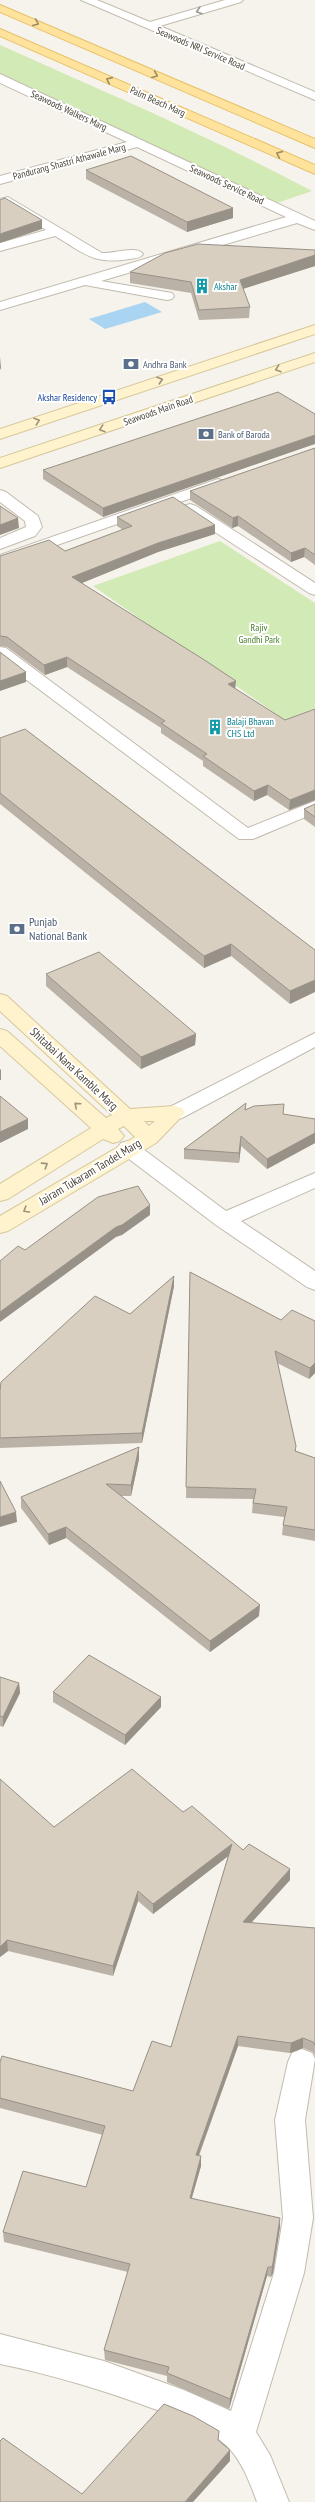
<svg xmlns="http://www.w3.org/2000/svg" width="315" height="2502" viewBox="0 0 315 2502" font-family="'PT Sans Narrow',sans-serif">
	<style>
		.green { fill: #d2eab5 }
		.water { fill: #a9d4f2 }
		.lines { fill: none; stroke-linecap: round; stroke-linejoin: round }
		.street-casing { stroke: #c2bbae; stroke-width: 2 }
		.secondary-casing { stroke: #d6c79b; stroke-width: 2 }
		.primary-casing { stroke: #e6c16a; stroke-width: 2 }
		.street { fill: #fff; fill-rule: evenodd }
		.secondary { fill: #fff3cd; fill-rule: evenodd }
		.primary { fill: #ffe39c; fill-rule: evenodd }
		.wall { fill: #bab2a6 }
		.shaded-wall { fill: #979187 }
		.building { fill: #d8cfc1; stroke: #979187 }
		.oneway { stroke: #9c9892 }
		.oneway2 { stroke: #9c8c66 }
		.oneway3 { stroke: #9c937c }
		.labels { text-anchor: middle; stroke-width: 4; stroke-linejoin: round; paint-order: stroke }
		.far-street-label { font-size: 10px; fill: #4b4439; stroke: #fff }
		.far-culture-label { font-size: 10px; fill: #0d838f; stroke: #fff; text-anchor: start }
		.far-service-label { font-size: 10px; fill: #4e5e75; stroke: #fff; text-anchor: start }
		.far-transit-label { font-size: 10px; fill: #164399; stroke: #fff; text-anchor: end }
		.far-park-label { font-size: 10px; fill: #4a7f2a; stroke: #fff }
		.service-label { font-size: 12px; fill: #4e5e75; stroke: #fff; text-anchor: start }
		.street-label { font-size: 12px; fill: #4b4439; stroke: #fff }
	</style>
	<rect width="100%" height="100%" fill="#f6f3ec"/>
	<path class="green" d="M0 45C105 92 211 137 312 191L277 203 0 73Z
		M220 541 315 603V708L285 720 93 586Z"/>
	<path class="water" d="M145 302 162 312 105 329 89 319Z"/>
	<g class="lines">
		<defs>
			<path id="street" d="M81 0H97L150 22 225 0H243L241 2 160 26 315 92V100Z
				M0 74 315 221V230L297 223 101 281 172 293 174 296 172 299 167 300 85 285 0 310V302L286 217 137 147 0 184V176L127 142 0 83Z
				M8 197 102 253C112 254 137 245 143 254 140 259 134 258 129 259 93 265 84 253 55 236L0 251V243L46 230 6 205 0 207V199Z
				M218 479 223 481 226 484 223 487 0 565V555Z
				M0 490 6 492 38 516 42 527 35 536 0 549V538L26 527 25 521 0 502Z
				M190 504 196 506 315 583V595L309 593 184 512 182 509 184 506Z
				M0 647 6 648 248 828 315 801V813L253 839H239L0 660Z
				M315 1033V1047L182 1118 175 1120 168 1118 165 1113 168 1108Z
				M128 1141 135 1143 226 1211 315 1173V1188L241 1221 315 1271V1290L307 1287 216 1225 121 1153 117 1148 121 1143Z
				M302 2049 312 2053 315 2059 305 2120 313 2218 304 2273 256 2432 270 2455 289 2502H257C250 2483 242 2461 227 2446 208 2428 181 2419 157 2410 106 2391 54 2375 0 2364V2334L104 2361 184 2390 231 2411 274 2273 283 2218 275 2120 288 2062 292 2053Z"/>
			<path id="secondary" d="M315 325V334L0 439V429Z
				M315 353V362L0 468V458Z
				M0 994 7 996 130 1109 175 1106 182 1108 185 1113 156 1143 8 1231 0 1233V1216L135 1137 124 1126 118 1129 124 1136 120 1141 113 1143 103 1139 8 1199 0 1201V1184L91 1128 0 1046V1029L7 1031 106 1118 112 1115 0 1011ZM144 1121H155L149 1126Z"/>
			<path id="primary" d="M0 5 315 139V148L0 12Z
				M0 29 315 165V174L0 36Z"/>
		</defs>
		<use href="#street" class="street-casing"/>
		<use href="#secondary" class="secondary-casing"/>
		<use href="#primary" class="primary-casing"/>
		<use href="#street" class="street"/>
		<use href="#secondary" class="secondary"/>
		<use href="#primary" class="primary"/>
	</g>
	<path class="wall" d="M86 170 233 218 187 232 86 179Z
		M315 266 243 289 250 307 249 318 199 320 191 293 130 283V272Z
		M315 414 103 517 43 479V470Z
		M315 448V565L304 557 291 562 238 526 232 528 190 500V491Z
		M117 517 215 534 158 552 82 583 236 689 285 720 315 709V800L289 810 267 795 254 801 203 766V761L161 733V728L67 667 45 675 7 647 0 646V649V556L65 551 123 530 117 526Z
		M0 738 315 950 290 1004 231 956 204 968 0 804Z
		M315 804V827L304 819V809Z
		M46 974 196 1034 195 1045 141 1069 46 986Z
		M246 1103V1109L284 1104 283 1114 315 1119V1143L267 1169 241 1146 239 1163 184 1159V1149Z
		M190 1272 281 1320 315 1321V1373L309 1379 277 1363 296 1446V1451L315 1458V1541L282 1535 283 1525 284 1517 252 1513 253 1499 186 1498Z
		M174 1276V1286L142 1443 0 1448V1391L130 1314Z
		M139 1447V1459L131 1496H121L259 1616 210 1652 66 1538 49 1545 21 1508V1497Z
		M0 1677 19 1683 20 1693 3 1727 0 1726Z
		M53 1692 161 1697V1707L125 1745 53 1702Z
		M183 1812 290 1880 251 1923 315 1928V2056L313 2052 303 2048 290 2053 238 2046 199 2156 201 2166 192 2198 280 2227 273 2273 271 2277 267 2276 229 2409 167 2382V2376L105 2360 104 2350 128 2272 4 2242 3 2232 86 2187 103 2135 0 2108V2062L133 2091 171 2047 228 1856 153 1914 138 1901 113 1976 8 1951 0 1957 54 1827Z"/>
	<path class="shaded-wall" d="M233 208V218L187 232V222Z
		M42 220V229L0 243V234Z
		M315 255V266L239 290 240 280Z
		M0 357 1 368 0 370Z
		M315 435V444L103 517V508Z
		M238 516V526L232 528 233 518Z
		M18 518 19 528 0 535V525Z
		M215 525V534L158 552 72 587V577L158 543Z
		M305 548 304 557 291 562V553Z
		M67 657V667L45 675 44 665Z
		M26 672V682L0 691V681Z
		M236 681 235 691 228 684Z
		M268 785 267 795 254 801V791Z
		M315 790V800L289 810 290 800Z
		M231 944V956L204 968V956Z
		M315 980V992L290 1004V991Z
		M196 1034 195 1045 141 1069V1057Z
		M1 1069V1080H0V1070Z
		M28 1119V1129L0 1143V1132Z
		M315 1133V1143L267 1169V1159Z
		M241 1136V1146L239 1163V1153Z
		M150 1205V1215L122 1235 116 1237 0 1322V1312L116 1227Z
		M174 1276V1286L142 1443V1433Z
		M315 1363V1373L309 1379 310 1368Z
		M139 1447V1459L131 1496V1485Z
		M16 1512 17 1522 0 1527V1517Z
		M66 1527V1538L49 1545 48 1534Z
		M260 1605 259 1616 210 1652V1641Z
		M19 1683 20 1693 3 1727V1717Z
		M161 1697V1707L125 1745V1735Z
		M232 1844 231 1854 153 1914V1904Z
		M290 1869V1880L243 1932V1922Z
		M138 1891V1901L113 1976V1966Z
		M7 1940 8 1951 0 1957V1947Z
		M238 2036V2046L195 2165 196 2155Z
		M303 2038V2048L290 2053 291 2043Z
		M201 2156V2166L189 2207 190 2198Z
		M280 2218V2227L273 2273 271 2277 272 2267Z
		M268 2267 267 2276 229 2409 230 2399Z
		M230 2450V2461L193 2502H185Z"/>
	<path class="building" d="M131 156 233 208 187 222 86 170Z
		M5 198 42 220 0 234V200Z
		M198 244 315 250V255L240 280 250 307 199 310 191 282 130 272 165 253Z
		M278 392 315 414V435L103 508 43 470Z
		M315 448V555L305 548 291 553 238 516 233 518 190 491Z
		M173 497 215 525 158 543 72 577 206 661 236 681 228 684 285 720 315 709V790L290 800 268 785 254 791 203 756 207 754 161 723 165 721 67 657 44 665 7 637 0 636V556L49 540 65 551 132 526 117 517Z
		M0 506 18 518 0 525Z
		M0 652 26 672 0 681Z
		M25 729 315 950V980L290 991 231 944 204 956 0 793V738Z
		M315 804V817L304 809Z
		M99 952 196 1034 141 1057 46 974Z
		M0 1096 28 1119 0 1132Z
		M246 1103 245 1110 254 1106 284 1104 283 1114 315 1119V1133L267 1159 241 1136 239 1153 184 1149Z
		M138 1186 150 1205 122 1225 116 1227 0 1312V1261L18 1246 25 1250 98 1197Z
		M190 1272 281 1320 292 1310 315 1321V1363L310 1368 275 1351 296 1446 295 1451 315 1458V1530L283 1525 287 1507 253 1503 256 1489 186 1487Z
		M174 1276 142 1433 0 1438V1391L1 1382 95 1296 130 1314Z
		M139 1447 131 1485 106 1484 260 1605 210 1641 66 1527 48 1534 21 1497Z
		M0 1481 16 1512 0 1517Z
		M89 1655 161 1697 125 1735 53 1692Z
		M0 1677 19 1683 3 1717 0 1716Z
		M132 1769 183 1812 192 1806 243 1850 249 1844 290 1869 243 1922 315 1928V2045L313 2042 303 2038 291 2043 238 2036 196 2155 201 2156 190 2198 280 2218 273 2263 272 2267H268L230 2399 167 2373 169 2367 104 2350 130 2264 3 2232 23 2171 86 2187 105 2126 0 2098V2062L2 2056 133 2091 152 2041 171 2047 232 1844 153 1904 138 1891 113 1966 7 1940 0 1947V1779L54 1827Z
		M164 2404 193 2416 219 2431 218 2440 230 2450 185 2502H0V2441L3 2438 82 2494Z"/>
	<defs><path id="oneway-chevron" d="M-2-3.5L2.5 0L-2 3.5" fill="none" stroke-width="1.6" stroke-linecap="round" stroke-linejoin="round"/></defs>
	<use class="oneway" href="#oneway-chevron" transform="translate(199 11) rotate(163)"/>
	<g class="oneway2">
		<use href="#oneway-chevron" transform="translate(36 23) rotate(23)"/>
		<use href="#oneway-chevron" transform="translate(155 75) rotate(23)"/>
		<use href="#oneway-chevron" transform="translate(109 80) rotate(-156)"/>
		<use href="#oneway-chevron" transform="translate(279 154) rotate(-156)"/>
	</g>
	<g class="oneway3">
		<use href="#oneway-chevron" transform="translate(278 369) rotate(161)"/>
		<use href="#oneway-chevron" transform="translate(160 380) rotate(-18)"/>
		<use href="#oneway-chevron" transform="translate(37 421) rotate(-19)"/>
		<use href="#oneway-chevron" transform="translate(102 429) rotate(161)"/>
		<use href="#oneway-chevron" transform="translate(77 1105) rotate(-138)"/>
		<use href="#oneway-chevron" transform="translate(45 1165) rotate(-33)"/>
		<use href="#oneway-chevron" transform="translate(26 1210) rotate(149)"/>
	</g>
	<defs>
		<symbol id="building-bare" viewBox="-9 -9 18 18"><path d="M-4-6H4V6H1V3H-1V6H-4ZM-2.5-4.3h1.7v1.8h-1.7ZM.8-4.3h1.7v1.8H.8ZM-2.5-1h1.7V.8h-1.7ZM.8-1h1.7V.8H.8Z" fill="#0f9aa8" stroke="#fff" stroke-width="2.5" paint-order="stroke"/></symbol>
		<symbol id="bank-bare" viewBox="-9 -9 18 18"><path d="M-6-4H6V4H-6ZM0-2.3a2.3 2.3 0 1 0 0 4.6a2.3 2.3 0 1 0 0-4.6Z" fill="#5c6f8a" stroke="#fff" stroke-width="2.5" paint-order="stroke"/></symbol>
		<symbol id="bus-bare" viewBox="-9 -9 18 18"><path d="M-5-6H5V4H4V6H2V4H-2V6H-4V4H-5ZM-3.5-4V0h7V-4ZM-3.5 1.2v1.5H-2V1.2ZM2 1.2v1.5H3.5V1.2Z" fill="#1a4fb4" stroke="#fff" stroke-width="2.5" paint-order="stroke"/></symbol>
	</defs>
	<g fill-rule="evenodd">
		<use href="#building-bare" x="191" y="275" width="22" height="22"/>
		<use href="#bank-bare" x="120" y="353" width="22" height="22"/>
		<use href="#bus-bare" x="98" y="386" width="22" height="22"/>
		<use href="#bank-bare" x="195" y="423" width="22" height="22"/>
		<use href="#building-bare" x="204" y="716" width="22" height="22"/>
		<use href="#bank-bare" x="6" y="918" width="22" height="22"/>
	</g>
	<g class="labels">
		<g class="far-street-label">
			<text transform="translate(201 48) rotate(23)" y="4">Seawoods NRI Service Road</text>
			<text transform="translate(158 101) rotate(24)" y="4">Palm Beach Marg</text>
			<text transform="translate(69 110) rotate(25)" y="4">Seawoods Walkers Marg</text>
			<text transform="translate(69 161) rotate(-15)" y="4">Pandurang Shastri Athawale Marg</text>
			<text transform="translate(227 184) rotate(25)" y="4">Seawoods Service Road</text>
			<text transform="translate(158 410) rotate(-19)" y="4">Seawoods Main Road</text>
		</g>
		<g class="far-culture-label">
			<text x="214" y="290">Akshar</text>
			<text x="227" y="725">Balaji Bhavan<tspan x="227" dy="12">CHS Ltd</tspan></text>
		</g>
		<g class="far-service-label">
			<text x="143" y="368">Andhra Bank</text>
			<text x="218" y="438">Bank of Baroda</text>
		</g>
		<g class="far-transit-label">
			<text x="97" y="401">Akshar Residency</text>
		</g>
		<g class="far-park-label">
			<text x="259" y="631">Rajiv<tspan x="259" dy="12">Gandhi Park</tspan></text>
		</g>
		<g class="service-label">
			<text x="29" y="926">Punjab<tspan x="29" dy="14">National Bank</tspan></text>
		</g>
		<g class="street-label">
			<text transform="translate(74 1069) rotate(43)" y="4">Shitabai Nana Kamble Marg</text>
			<text transform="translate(90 1172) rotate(-31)" y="4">Jairam Tukaram Tandel Marg</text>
		</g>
	</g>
</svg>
